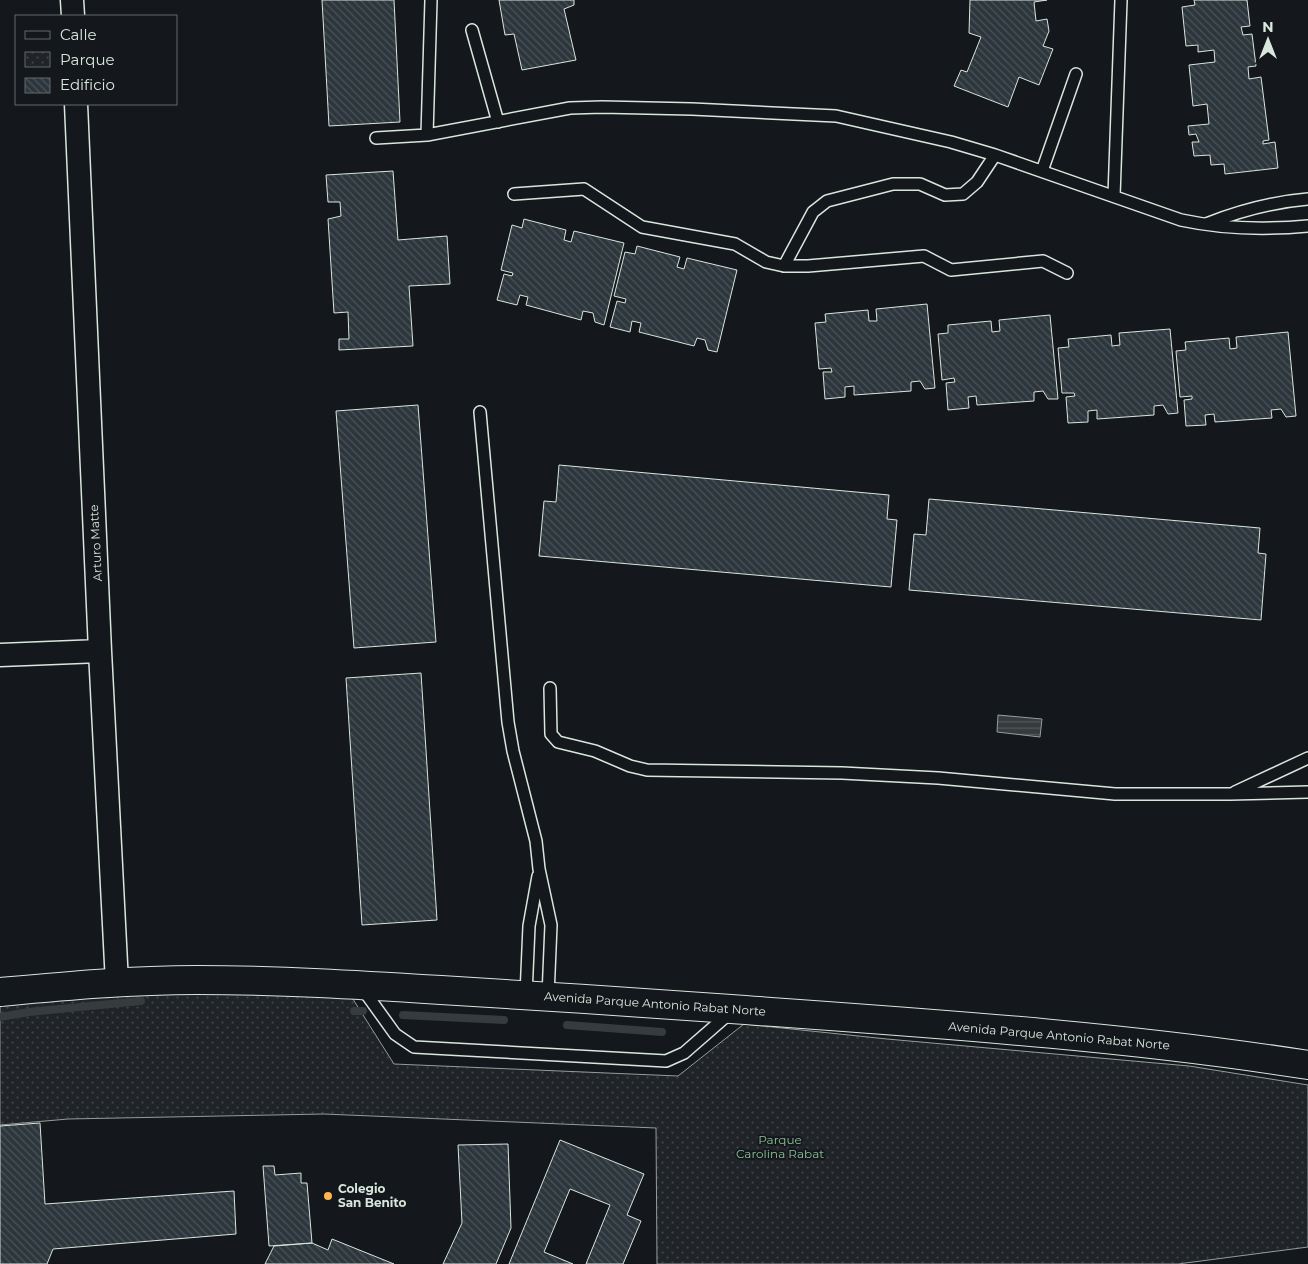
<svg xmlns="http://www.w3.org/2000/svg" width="1308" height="1264" viewBox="0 0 1308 1264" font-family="Montserrat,sans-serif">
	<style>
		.park { fill: url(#park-dots); stroke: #939e99 }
		.water { fill: url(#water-rules); stroke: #939e99 }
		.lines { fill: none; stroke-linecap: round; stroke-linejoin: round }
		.stream { stroke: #363b3e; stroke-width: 8 }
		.building { fill: url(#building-back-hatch); stroke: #d8e6dc }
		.lane-casing { stroke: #d8e6dc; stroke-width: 14 }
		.street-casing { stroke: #d8e6dc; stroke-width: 25 }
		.secondary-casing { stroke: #d8e6dc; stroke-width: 30 }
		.lane { stroke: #14181c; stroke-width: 11 }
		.street { stroke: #14181c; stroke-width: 22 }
		.secondary { stroke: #14181c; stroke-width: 28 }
		.poi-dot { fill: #ffb74d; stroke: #14181c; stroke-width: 2 }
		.labels { text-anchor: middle; stroke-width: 4; stroke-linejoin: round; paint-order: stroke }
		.street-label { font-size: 12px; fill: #d8e6dc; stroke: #14181c }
		.park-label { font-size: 12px; fill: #8ac095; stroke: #14181c }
		.poi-label { font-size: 12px; font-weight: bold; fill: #d8e6dc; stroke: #14181c; text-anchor: start }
	</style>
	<defs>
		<pattern id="park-dots" width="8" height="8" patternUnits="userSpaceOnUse" patternTransform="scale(1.25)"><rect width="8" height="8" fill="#202428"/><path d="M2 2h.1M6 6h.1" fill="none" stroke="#404447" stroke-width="1.8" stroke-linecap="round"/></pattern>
		<pattern id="water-rules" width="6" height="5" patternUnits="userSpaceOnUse" patternTransform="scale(1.25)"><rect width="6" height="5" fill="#363b3e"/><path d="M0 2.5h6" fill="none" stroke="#525759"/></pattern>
		<pattern id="building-back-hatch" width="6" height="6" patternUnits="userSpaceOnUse" patternTransform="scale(1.25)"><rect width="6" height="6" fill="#2c363c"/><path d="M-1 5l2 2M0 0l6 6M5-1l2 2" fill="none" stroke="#4a5358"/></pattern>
	</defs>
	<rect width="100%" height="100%" fill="#14181c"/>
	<path class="park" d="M165 992 351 996 394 1064 678 1076 744 1024 887 1039 1189 1066 1308 1085V1247L1178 1264H657L656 1128 324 1114 68 1119 0 1125V1006L45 1000Z"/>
	<path class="water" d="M998 715 1042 719 1040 737 997 732Z"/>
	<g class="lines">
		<path class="stream" d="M354 1011H363
			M403 1015 504 1020
			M0 1017 29 1012 141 1001
			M567 1025 662 1032"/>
	</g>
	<path class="building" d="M322 0H394L400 122 329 126Z
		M499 0H574V5L564 9 576 60 522 70 514 34 505 35Z
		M970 0H1047L1034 2 1036 21 1047 19 1049 31 1043 46 1053 49 1039 85 1019 77 1008 107 954 86 961 70 967 72 981 37 969 33Z
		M1194 0H1247L1250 26 1241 27 1243 35 1252 34 1256 66 1248 67 1249 79 1261 77 1269 140 1263 141V144L1275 142 1278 168 1225 174 1224 164 1211 165 1210 155 1194 156 1192 142H1199L1196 134 1189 135 1188 126 1209 124 1207 104 1193 106 1189 65 1215 62 1214 50 1198 52V45L1186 46 1182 7 1195 5Z
		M393 171 398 240 447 236 450 284 409 286 413 346 339 350V339H349L348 312 334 313 328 219 341 216 340 202H328L326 175Z
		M524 219 566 230 564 240 571 242 574 231 624 243 604 325 595 322 593 313 583 311 581 320 526 305 528 297 520 295 517 305 497 300 504 274 512 276 513 273 501 270 512 225 522 228Z
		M637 246 680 257 677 267 684 269 687 258 737 270 717 352 708 350 705 340 697 338 694 346 639 332 641 323 632 321 630 332 610 327 617 301 625 303 626 299 614 296 625 252 635 254Z
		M927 304 935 388 925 389 920 381 911 382V391L854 395V386L845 387V397L825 399 823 372H832L831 368 819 369 815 323 826 322 825 314 868 310 869 321H877L876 309Z
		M1050 315 1058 399H1048L1043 391 1034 392V401L977 405 976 396 968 397 969 408 948 410 946 383 955 382 954 378 942 380 938 334 948 333V325L991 321 992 332 1000 331 999 320Z
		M1170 329 1178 413 1168 414 1163 405 1154 406V415L1097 419V410L1088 411V422L1068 423 1066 397 1075 396 1074 393H1062L1058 348 1069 347 1068 339 1111 335 1112 346 1120 345 1119 333Z
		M1288 332 1296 416 1286 417 1281 409 1271 410 1272 418 1215 422 1214 414 1205 415 1206 425 1186 426 1184 400 1192 399V396L1180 397 1176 351 1186 350 1185 342 1229 338 1230 349 1237 348 1236 337Z
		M418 405 436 642 354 648 336 411Z
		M559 465 889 495 887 519 897 520 891 587 539 556 544 501 556 502Z
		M929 499 1260 528 1258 553 1266 554 1261 620 909 590 914 534 926 535Z
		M421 673 437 920 362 925 346 678Z
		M40 1123 45 1204 234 1191 236 1234 53 1249 47 1264H0V1126Z
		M560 1140 644 1174 627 1215 641 1221 623 1264H586L610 1205 570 1189 544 1252 573 1264H509Z
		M508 1144 511 1228 496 1264H443L462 1223 458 1145Z
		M263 1166H274L275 1175 301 1173V1183H307L312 1243 269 1246Z
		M332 1239 394 1264H265L274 1246 312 1243 328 1250Z"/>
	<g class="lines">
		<defs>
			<path id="lane" d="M472 30 498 122
				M427 135 431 0
				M376 138 427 135 570 108 602 107 692 109 836 116 951 142 995 155 1181 220C1223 229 1265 230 1308 226
				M1042 171 1076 74
				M514 194 584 189 642 227 735 244 766 262 784 266H808L924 256 951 270 1043 261 1067 273
				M1114 196 1121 0
				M1206 224C1239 211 1272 202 1308 199
				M784 266 813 212 827 201 893 184H920L945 195 963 194 977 182 995 155
				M480 412 508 722 513 751 536 841 539 869 551 925 548 996
				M550 688 551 734 558 742 595 751 630 766 647 770 842 773 938 778 1115 794H1230L1308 792
				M1235 792 1308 758
				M362 988 395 1034 414 1047 666 1061 684 1053 731 1012
				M526 995 529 926 538 876"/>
			<path id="street" d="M72 0 73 16
				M76 104 100 651 117 983
				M0 655 100 651"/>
			<path id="secondary" d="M0 992C66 986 131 980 197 980 279 980 360 985 441 990 538 996 634 1002 731 1009 924 1023 1117 1035 1308 1065"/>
		</defs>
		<use href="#lane" class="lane-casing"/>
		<use href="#street" class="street-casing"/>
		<use href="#secondary" class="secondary-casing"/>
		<use href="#lane" class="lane"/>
		<use href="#street" class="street"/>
		<use href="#secondary" class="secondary"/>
	</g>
	<circle class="poi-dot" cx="328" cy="1196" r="5"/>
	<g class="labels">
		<g class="street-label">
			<text transform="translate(96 543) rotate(-93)" y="4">Arturo Matte</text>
			<text transform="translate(655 1004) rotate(4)" y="4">Avenida Parque Antonio Rabat Norte</text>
			<text transform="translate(1059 1036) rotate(5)" y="4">Avenida Parque Antonio Rabat Norte</text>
		</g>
		<g class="park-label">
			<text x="780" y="1144">Parque<tspan x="780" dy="14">Carolina Rabat</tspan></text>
		</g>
		<g class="poi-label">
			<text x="338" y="1193">Colegio<tspan x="338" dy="14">San Benito</tspan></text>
		</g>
	</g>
	<rect x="15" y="15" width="162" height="90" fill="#14181c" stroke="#626a69"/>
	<rect x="25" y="31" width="25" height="8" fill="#14181c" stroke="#626a69"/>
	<text x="60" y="40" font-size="15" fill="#d8e6dc">Calle</text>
	<rect x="25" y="52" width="25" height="15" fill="url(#park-dots)" stroke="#626a69"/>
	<text x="60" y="65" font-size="15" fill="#d8e6dc">Parque</text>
	<rect x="25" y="78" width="25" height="15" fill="url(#building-back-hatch)" stroke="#626a69"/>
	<text x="60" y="90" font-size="15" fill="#d8e6dc">Edificio</text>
	<g transform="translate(1268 40)" stroke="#14181c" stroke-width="4" paint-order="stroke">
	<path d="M0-4L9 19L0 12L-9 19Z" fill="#d8e6dc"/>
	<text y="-8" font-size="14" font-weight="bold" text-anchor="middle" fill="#d8e6dc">N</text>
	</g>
</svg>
